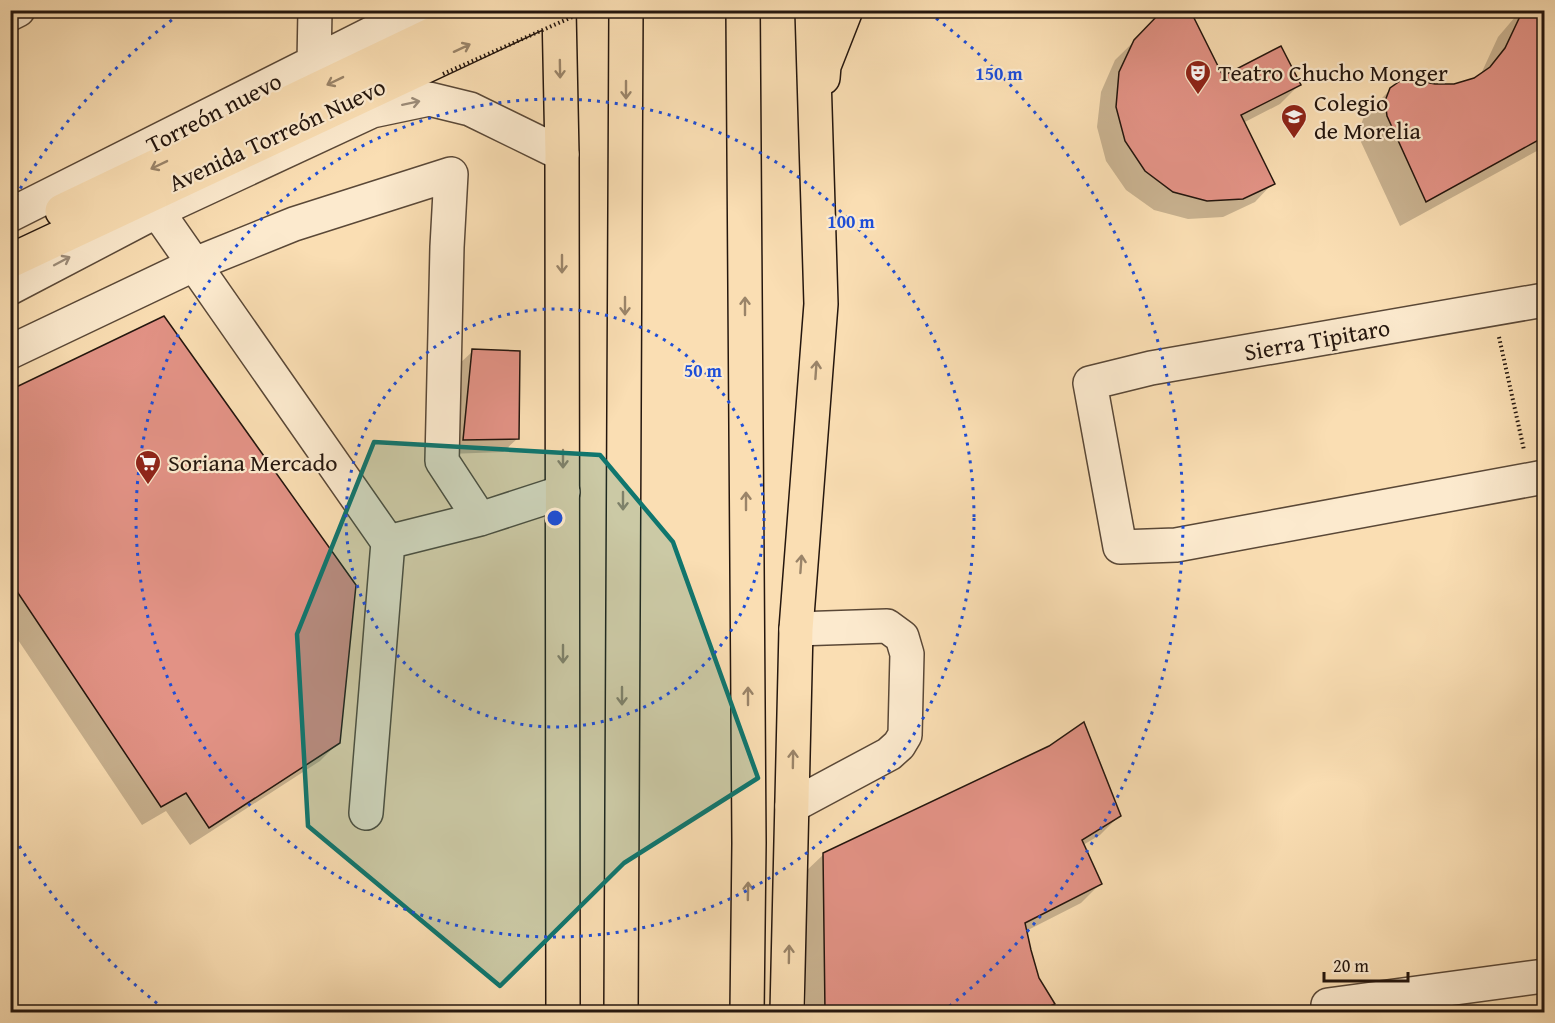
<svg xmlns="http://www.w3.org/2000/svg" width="1555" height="1023" viewBox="0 0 1555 1023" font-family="'Gentium Book Plus',serif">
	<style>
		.shadow { fill: #0003 }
		.building { fill: #e29285; stroke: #24160e; stroke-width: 1.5 }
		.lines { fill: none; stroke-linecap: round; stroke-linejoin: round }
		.minor-casing { stroke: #5a4837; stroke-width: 36 }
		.major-casing { stroke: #24160e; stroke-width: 36 }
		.highway-casing { stroke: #24160e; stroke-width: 36 }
		.path { stroke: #24160e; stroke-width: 4; stroke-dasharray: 1.5 3; stroke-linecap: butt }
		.minor { stroke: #fceace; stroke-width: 33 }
		.major { stroke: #fadeb3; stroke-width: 33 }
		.highway { stroke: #fadeb3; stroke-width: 33 }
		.path-bridge { stroke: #24160e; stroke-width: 4; stroke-dasharray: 1.5 3; stroke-linecap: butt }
		.oneway { stroke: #9a8469 }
		.oneway2 { stroke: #9b8b78 }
		.marked { fill: #0f766e; fill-opacity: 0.2; stroke: #0f766e; stroke-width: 4.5; stroke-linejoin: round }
		.ring { fill: none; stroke: #1d4ed8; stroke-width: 3; stroke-dasharray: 3 6 }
		.labels { text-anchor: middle; stroke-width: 4.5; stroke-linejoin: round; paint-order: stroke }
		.poi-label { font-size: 24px; fill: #24160e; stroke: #fceace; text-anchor: start }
		.street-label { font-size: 24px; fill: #24160e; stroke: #fceace }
		.centre { fill: #1d4ed8; stroke: #fceace; stroke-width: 3 }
		.ring-label { font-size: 18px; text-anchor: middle; font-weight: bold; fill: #1d4ed8; stroke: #fceace; stroke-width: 4.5; stroke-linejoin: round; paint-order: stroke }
	</style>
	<rect width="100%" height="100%" fill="#fadeb3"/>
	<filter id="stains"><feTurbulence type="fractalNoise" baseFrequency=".00333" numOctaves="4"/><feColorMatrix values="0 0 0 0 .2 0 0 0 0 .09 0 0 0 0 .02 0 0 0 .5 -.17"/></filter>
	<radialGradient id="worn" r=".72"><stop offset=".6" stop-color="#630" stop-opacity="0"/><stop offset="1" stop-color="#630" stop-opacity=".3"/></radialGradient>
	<path class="shadow" d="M1521 10H1544V147L1400 226 1361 142 1360 128 1364 116 1391 89 1454 85 1480 76 1498 37Z
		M1158 18 1222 78 1299 85 1280 104 1243 123 1273 183 1255 202 1223 217 1188 219 1154 210 1126 190 1106 161 1097 127 1101 92 1115 60Z
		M473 351 518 438 503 452 449 454 458 365Z
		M10 392 339 742 320 761 190 845 166 811 142 825 10 628Z
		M1119 816 1100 835 1083 845 1100 884 1081 903 1026 931 1038 979 1053 1004 1045 1012H806L804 873 824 854Z"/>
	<path class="building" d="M1168 10H1190L1223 76 1281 46 1301 85 1241 115 1275 184 1243 199 1207 201 1173 192 1145 171 1125 141 1116 107 1119 72 1134 40 1157 16Z
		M1523 10H1544V137L1426 202 1387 116 1385 101 1390 88 1400 81 1414 80 1435 84H1454L1474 78 1490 67 1505 48Z
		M164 316 356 585 340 743 209 828 186 793 161 807 10 581V390Z
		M472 349 520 351 519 439 463 440Z
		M1084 722 1121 816 1082 840 1102 884 1025 923 1031 950 1039 978 1055 1004 1036 1012H825L823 853 1049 746Z"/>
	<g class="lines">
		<defs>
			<path id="minor" d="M10 14 18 10
				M314 63 315 10
				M157 211 388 542 366 813
				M10 215 418 10
				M10 288 157 211 372 111 429 99 470 109 562 154
				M1544 300 1151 368 1090 383 1120 547 1176 545 1544 477
				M10 352 195 264 294 224 451 174 447 247 442 461 480 519
				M388 542 480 519 563 492
				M792 806 889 754 899 745 905 735 907 654 902 637 887 626 796 629
				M1328 1005 1544 976"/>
			<path id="major" d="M559 10 562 154 563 1012
				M823 78 824 66 846 10
				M62 211 483 10
				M10 261 545 10
				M787 1012 796 629 821 304 812 10"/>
			<path id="highway" d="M743 10 749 843 747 1012
				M621 1012 626 10"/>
		</defs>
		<use href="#minor" class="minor-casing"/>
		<use href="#major" class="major-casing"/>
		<use href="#highway" class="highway-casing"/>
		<path class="path" d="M1499 337 1524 450"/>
		<use href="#minor" class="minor"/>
		<use href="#major" class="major"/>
		<use href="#highway" class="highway"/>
		<path class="path-bridge" d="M443 74 588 10"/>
	</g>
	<defs><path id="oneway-shaft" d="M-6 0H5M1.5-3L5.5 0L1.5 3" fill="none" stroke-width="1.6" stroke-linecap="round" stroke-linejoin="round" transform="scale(1.5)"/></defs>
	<g class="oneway">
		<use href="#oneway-shaft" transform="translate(462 48) rotate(-25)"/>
		<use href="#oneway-shaft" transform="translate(560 69) rotate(89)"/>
		<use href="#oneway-shaft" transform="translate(335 81) rotate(154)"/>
		<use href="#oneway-shaft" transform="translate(626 90) rotate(90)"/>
		<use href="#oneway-shaft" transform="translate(159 165) rotate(154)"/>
		<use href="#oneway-shaft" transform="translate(562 264) rotate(90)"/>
		<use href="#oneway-shaft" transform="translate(625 306) rotate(90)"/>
		<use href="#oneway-shaft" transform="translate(745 306) rotate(-90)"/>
		<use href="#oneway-shaft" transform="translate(816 370) rotate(-86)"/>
		<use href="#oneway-shaft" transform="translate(563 459) rotate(90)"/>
		<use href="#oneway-shaft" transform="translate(623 501) rotate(90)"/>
		<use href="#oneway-shaft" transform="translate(746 501) rotate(-90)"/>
		<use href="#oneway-shaft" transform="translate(801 564) rotate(-86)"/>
		<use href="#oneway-shaft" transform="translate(563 654) rotate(90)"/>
		<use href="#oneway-shaft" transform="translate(622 696) rotate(90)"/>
		<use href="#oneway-shaft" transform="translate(748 696) rotate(-90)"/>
		<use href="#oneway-shaft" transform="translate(793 759) rotate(-89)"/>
		<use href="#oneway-shaft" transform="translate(748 891) rotate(-89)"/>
		<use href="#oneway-shaft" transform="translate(789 954) rotate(-89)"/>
	</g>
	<g class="oneway2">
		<use href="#oneway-shaft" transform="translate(411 103) rotate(-12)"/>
		<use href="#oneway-shaft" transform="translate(62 261) rotate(-28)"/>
	</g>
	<path class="marked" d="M374 442 600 455 673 542 758 778 624 863 500 986 308 826 297 634Z"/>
	<g class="ring">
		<circle cx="555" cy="518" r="209"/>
		<circle cx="555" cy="518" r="419"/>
		<path d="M164 1009A628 628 0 0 1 11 832M11 204A628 628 0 0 1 181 13M929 13A628 628 0 0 1 946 1009"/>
	</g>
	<defs>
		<symbol id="theatre-pin" viewBox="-11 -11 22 30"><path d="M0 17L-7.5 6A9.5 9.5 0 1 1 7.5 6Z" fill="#8f2418" stroke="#fceace"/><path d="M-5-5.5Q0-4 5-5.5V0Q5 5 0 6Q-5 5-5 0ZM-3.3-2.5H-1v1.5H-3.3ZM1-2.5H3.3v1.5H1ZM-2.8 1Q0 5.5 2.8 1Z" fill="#fff"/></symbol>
		<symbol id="university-pin" viewBox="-11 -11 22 30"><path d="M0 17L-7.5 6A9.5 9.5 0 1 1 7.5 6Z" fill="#8f2418" stroke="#fceace"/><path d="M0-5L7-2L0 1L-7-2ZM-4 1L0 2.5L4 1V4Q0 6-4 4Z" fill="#fff"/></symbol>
		<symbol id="supermarket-pin" viewBox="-11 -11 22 30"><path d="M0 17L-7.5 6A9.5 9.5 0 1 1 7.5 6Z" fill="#8f2418" stroke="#fceace"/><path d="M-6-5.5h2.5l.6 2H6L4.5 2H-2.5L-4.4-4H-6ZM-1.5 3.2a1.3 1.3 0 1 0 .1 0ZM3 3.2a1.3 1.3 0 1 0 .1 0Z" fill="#fff"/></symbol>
	</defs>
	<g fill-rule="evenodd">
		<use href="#theatre-pin" x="1183" y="58" width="30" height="40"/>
		<use href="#university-pin" x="1279" y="102" width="30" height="40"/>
		<use href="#supermarket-pin" x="133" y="448" width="30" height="40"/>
	</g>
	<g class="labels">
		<g class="poi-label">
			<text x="1218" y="81">Teatro Chucho Monger</text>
			<text x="1314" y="111">Colegio<tspan x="1314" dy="28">de Morelia</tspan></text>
			<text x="168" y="471">Soriana Mercado</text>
		</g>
		<g class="street-label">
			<text transform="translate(214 113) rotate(-27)" y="8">Torreón nuevo</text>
			<text transform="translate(277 135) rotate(-25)" y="8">Avenida Torreón Nuevo</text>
			<text transform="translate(1317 340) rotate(-10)" y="8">Sierra Tipitaro</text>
		</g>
	</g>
	<circle cx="555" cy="518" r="9" class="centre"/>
	<g class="ring-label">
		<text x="999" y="80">150 m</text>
		<text x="851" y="228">100 m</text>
		<text x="703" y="377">50 m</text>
	</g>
	<rect width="1555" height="1023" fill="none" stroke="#fadeb3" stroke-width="36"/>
	<rect x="12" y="12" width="1531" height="999" fill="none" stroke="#24160e" stroke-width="3"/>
	<rect x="18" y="18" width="1519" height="987" fill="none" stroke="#24160e" stroke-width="1.5"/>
	<path d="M1324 972v9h84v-9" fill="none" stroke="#24160e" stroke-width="3"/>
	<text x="1333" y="972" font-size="18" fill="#24160e" stroke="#fceace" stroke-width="4.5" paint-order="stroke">20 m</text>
	<rect width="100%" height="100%" filter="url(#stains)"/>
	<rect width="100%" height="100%" fill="url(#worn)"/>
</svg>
